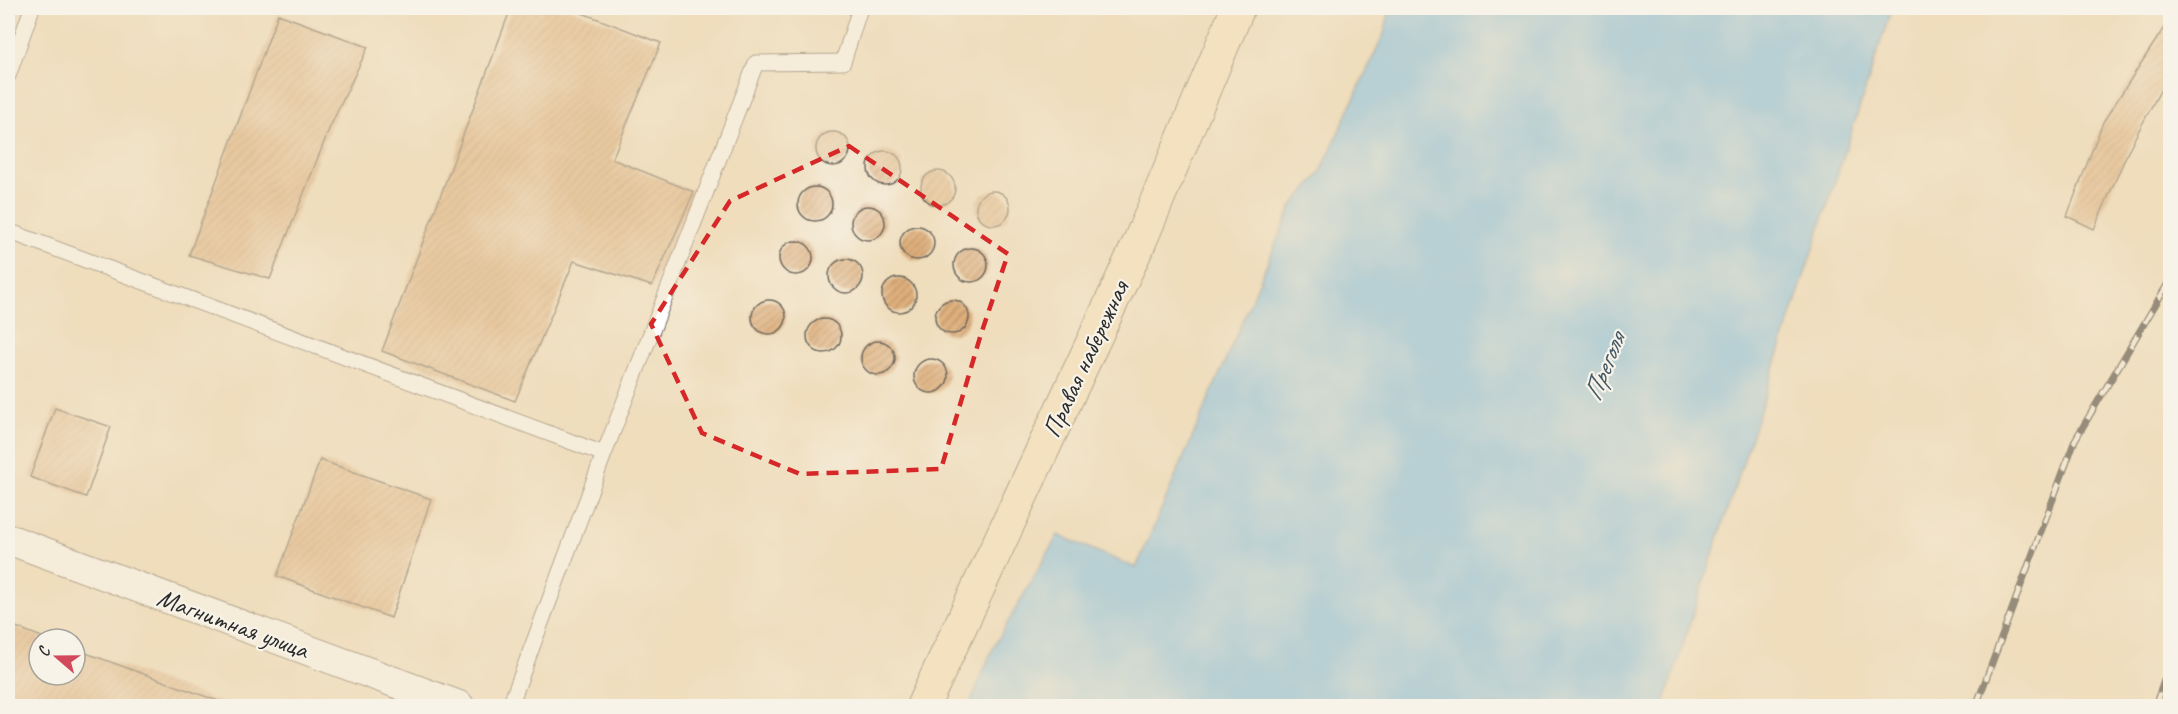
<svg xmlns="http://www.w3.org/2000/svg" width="2178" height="714" viewBox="0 0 2178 714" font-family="Caveat,sans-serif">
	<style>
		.water { fill: #76bfef; stroke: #50758d; stroke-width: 1.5 }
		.building { fill: url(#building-hatch) }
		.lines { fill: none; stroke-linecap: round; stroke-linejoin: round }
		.lane-casing { stroke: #70695d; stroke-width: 17 }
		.street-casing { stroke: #70695d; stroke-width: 32 }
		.secondary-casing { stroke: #70695d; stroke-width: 35 }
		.lane { stroke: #fff; stroke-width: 15 }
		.street { stroke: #fff; stroke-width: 30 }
		.secondary { stroke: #f8e7c3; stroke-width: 33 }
		.rail-casing { stroke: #2b2b2b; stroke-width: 7 }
		.rail { stroke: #f7f3e8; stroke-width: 4.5; stroke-dasharray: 14; stroke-linecap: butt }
		.marked { fill: none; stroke: #d62828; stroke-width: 4.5; stroke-dasharray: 12 8; stroke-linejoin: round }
		.labels { text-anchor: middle; stroke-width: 4.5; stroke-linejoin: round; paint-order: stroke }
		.street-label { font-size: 26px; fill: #2b2b2b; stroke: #f7f3e8 }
		.water-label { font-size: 27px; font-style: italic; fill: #425766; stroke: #f7f3e8 }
	</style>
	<defs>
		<pattern id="building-hatch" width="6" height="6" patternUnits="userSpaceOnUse" patternTransform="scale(1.5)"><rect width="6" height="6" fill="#e0b07c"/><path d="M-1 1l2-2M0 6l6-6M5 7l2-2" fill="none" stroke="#b68f66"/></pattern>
	</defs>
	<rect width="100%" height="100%" fill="#f7f3e8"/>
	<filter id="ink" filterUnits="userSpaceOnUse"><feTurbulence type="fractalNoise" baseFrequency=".0167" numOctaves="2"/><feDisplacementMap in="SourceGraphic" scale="12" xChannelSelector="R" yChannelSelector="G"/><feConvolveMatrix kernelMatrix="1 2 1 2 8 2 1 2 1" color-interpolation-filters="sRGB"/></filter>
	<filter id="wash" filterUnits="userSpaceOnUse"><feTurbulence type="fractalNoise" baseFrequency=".008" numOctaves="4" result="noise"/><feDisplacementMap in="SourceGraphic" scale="24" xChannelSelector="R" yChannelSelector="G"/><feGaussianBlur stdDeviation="1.35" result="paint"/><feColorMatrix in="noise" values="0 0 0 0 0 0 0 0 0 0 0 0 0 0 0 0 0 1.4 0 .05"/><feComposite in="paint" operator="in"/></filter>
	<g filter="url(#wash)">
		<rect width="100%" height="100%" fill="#efddbb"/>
		<path class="water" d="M1390 8H1892L1663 706H969L992 650 1058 535 1136 568 1292 206 1319 175 1385 31Z"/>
		<g id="blocks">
			<path class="building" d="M511 8H569L661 43 612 159 694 192 652 286 574 261 515 401 382 351Z
				M278 14 368 47 330 127 270 279 189 255Z
				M2169 20 2170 21V72L2130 147 2094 229 2067 216 2103 122Z
				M816 149a17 17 0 1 1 34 0a17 17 0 1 1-34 0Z
				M868 168a17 17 0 1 1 34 0a17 17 0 1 1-34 0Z
				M921 188a17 17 0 1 1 34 0a17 17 0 1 1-34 0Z
				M798 204a17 17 0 1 1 34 0a17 17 0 1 1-34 0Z
				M976 208a17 17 0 1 1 34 0a17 17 0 1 1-34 0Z
				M851 223a17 17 0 1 1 34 0a17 17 0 1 1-34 0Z
				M900 243a17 17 0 1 1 34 0a17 17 0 1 1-34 0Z
				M779 258a17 17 0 1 1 34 0a17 17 0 1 1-34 0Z
				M954 265a17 17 0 1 1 34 0a17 17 0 1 1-34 0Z
				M829 276a17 17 0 1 1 34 0a17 17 0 1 1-34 0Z
				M882 295a17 17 0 1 1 34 0a17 17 0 1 1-34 0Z
				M935 317a17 17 0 1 1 34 0a17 17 0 1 1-34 0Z
				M752 317a17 17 0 1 1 34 0a17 17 0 1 1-34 0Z
				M807 336a17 17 0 1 1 34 0a17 17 0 1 1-34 0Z
				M861 358a17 17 0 1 1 34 0a17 17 0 1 1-34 0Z
				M914 376a17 17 0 1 1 34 0a17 17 0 1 1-34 0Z
				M55 408 111 427 86 497 30 477Z
				M320 460 431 499 391 618 277 576Z
				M8 624 47 639H39V675H75V649L232 706H8Z"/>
		</g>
	</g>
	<g filter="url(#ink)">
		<use href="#blocks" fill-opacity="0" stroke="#70695d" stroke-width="1.5"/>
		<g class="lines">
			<defs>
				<path id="lane" d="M8 76 32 8
					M8 231 604 454 510 706
					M604 454 756 63 843 62 860 8"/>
				<path id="street" d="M8 539 459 706"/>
				<path id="secondary" d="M923 706 1140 241 1238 8"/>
			</defs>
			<use href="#lane" class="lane-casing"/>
			<use href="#street" class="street-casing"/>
			<use href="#secondary" class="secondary-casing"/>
			<use href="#lane" class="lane"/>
			<use href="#street" class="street"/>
			<use href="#secondary" class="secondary"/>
			<defs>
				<path id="rail" d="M1976 706 2075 440 2170 280
					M2155 706 2170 664"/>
			</defs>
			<use href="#rail" class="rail-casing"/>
			<use href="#rail" class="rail"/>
		</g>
	</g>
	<path d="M0 0H2178V714H0ZM849 146 1008 254 981 334 941 469 800 474 702 433 651 324 730 201Z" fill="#efddbb" fill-opacity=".55" fill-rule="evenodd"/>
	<path class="marked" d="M849 146 1008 254 981 334 941 469 800 474 702 433 651 324 730 201Z"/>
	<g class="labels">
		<g class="street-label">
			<text transform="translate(1085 359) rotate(-65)" y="9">Правая набережная</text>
			<text transform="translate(233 623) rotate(20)" y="9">Магнитная улица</text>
		</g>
		<g class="water-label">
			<text transform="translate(1604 367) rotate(-68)" y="9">Преголя</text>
		</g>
	</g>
	<rect width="2178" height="714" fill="none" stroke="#f7f3e8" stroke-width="30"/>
	<g transform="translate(57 657) rotate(290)"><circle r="28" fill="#f7f3e8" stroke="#a5a39c" stroke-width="1.5"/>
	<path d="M0-4.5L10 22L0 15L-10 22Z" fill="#d1495b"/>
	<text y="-9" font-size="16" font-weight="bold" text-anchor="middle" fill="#2b2b2b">С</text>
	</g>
</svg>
